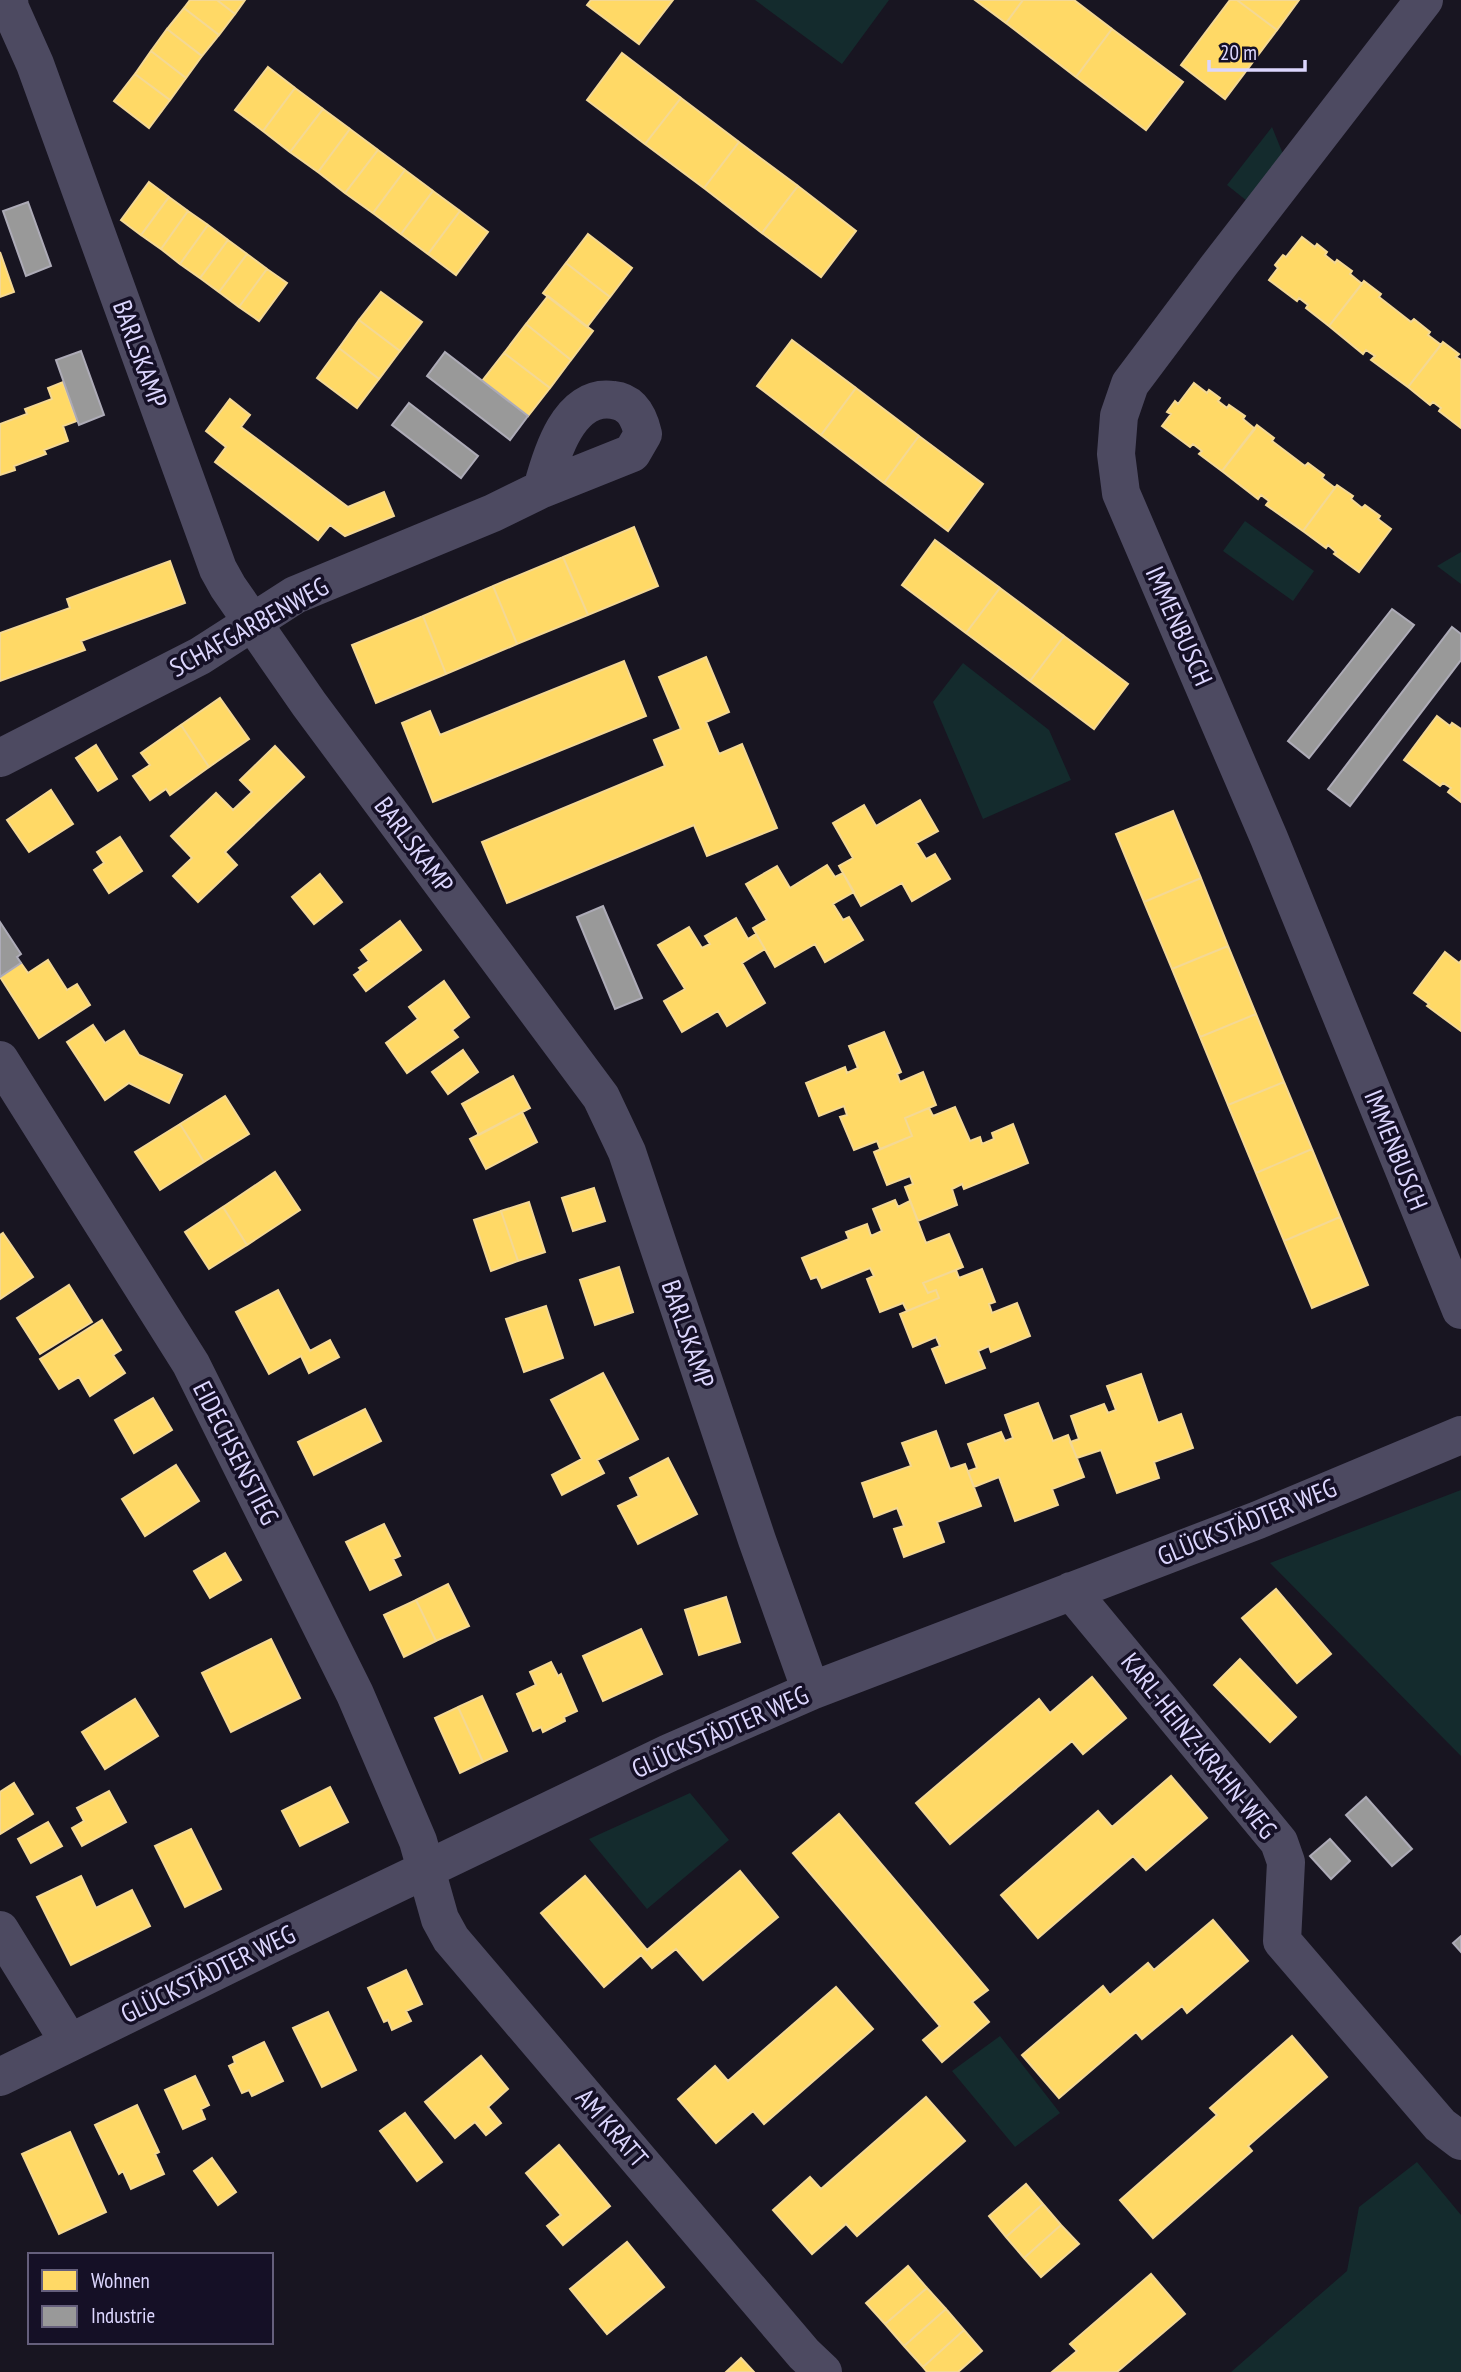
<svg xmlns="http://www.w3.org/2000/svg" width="1461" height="2372" viewBox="0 0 1461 2372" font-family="'PT Sans Narrow',sans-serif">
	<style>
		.green { fill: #142b2d }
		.homes { fill: #ffd966; stroke: #f4d894; stroke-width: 2 }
		.industry { fill: #999; stroke: #adabb7; stroke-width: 2 }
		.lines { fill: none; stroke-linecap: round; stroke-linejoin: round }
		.minor { stroke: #4d4a61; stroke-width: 38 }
		.labels { text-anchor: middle; stroke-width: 7; stroke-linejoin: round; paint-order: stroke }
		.street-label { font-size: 26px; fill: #dcd6fe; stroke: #151026 }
	</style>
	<rect width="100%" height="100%" fill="#181521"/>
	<path class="green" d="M755 0H889L842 64Z
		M1272 127 1283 154 1247 201 1227 185Z
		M1245 521 1314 571 1293 601 1223 551Z
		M1461 552V584L1437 566Z
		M963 663 1049 730 1071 780 983 819 933 702Z
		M1461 1490V1756L1270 1563Z
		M690 1793 729 1840 647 1909 589 1839Z
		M1000 2036 1060 2113 1015 2147 952 2071Z
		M1417 2162 1461 2215V2372H1231L1347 2271 1359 2207Z"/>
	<path class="homes" d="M190 0H217L235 14 219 35 184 8Z
		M217 0H245L235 14Z
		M591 0H673L639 44 587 5Z
		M975 0H1023L1006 23Z
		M1023 0H1074L1112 29 1076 77 1006 23Z
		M1230 0H1237L1277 30 1225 99 1181 65Z
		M1237 0H1299L1277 30Z
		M184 8 219 35 202 56 167 29Z
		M167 29 202 56 186 78 151 51Z
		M1112 29 1183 82 1146 130 1076 77Z
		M151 51 186 78 170 100 135 74Z
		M622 53 681 98 645 144 587 100Z
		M268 67 295 88 263 131 235 110Z
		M135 74 170 100 149 128 114 101Z
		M295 88 323 109 290 152 263 131Z
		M681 98 739 142 704 188 645 144Z
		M323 109 350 129 318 172 290 152Z
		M350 129 378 150 345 193 318 172Z
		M739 142 798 186 762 233 704 188Z
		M378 150 405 170 373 213 345 193Z
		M405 170 433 191 401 234 373 213Z
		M149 182 169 197 141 235 121 220Z
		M798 186 856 231 821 277 762 233Z
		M433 191 460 211 428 254 401 234Z
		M169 197 188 211 161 249 141 235Z
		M188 211 208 225 180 264 161 249Z
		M460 211 488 232 456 275 428 254Z
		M208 225 228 240 200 278 180 264Z
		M588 234 632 268 610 297 566 263Z
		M1302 237 1315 247 1317 244 1327 252 1325 255 1335 263 1337 260 1352 271 1350 274 1362 284 1329 326 1306 308 1308 305 1299 298 1297 301 1269 280 1278 268 1275 265 1283 255 1286 257Z
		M228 240 247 254 219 292 200 278Z
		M0 252 14 292 0 297Z
		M247 254 267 269 239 307 219 292Z
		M566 263 610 297 587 327 543 293Z
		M267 269 287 283 259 321 239 307Z
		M1364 281 1381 294 1379 297 1411 322 1414 319 1430 332 1428 335 1441 345 1408 387 1371 360 1375 356 1366 350 1363 354 1329 326Z
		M381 292 422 322 400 351 359 320Z
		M548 296 593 331 571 360 526 324Z
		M359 320 400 351 379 379 339 348Z
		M526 324 571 360 550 388 504 353Z
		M792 340 856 388 821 435 757 386Z
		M1443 342 1459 354 1456 357 1461 360V428L1439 411 1441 408 1433 402 1430 405 1408 387Z
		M339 348 379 379 357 408 317 378Z
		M504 353 550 388 528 416 482 381Z
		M63 382 77 421 63 426 68 441 44 450 46 454 14 466 15 470 0 475V424L27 414 25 409 52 399 48 388Z
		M1194 383 1207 393 1209 390 1220 398 1218 401 1227 408 1229 405 1245 416 1243 419 1255 429 1222 471 1199 454 1202 451 1193 444 1190 447 1162 426 1171 414 1167 412 1175 401 1178 404Z
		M856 388 919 436 884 483 821 435Z
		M230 399 250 415 241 427 348 507 384 492 394 516 345 536 330 525 318 540 215 462 226 447 206 431Z
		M1257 425 1274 438 1272 441 1305 466 1308 463 1324 475 1322 478 1335 488 1303 531 1266 505 1269 501 1261 495 1258 499 1222 471Z
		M919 436 983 484 948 531 884 483Z
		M1337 485 1353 496 1351 499 1362 508 1365 505 1380 516 1378 519 1391 529 1359 572 1334 554 1336 552 1328 545 1326 548 1303 531Z
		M634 527 658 586 588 615 563 557Z
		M935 540 1000 588 966 633 902 585Z
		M563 557 588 615 517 644 493 586Z
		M170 561 185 603 81 641 85 650 0 681V633L70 608 67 599Z
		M493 586 517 644 446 674 423 616Z
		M1000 588 1064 636 1030 681 966 633Z
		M423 616 446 674 376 703 352 645Z
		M1064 636 1128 684 1094 729 1030 681Z
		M706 657 729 712 706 722 719 754 742 744 777 828 707 856 694 825 507 903 482 842 665 766 654 740 681 729 659 677Z
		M624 661 646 716 433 802 402 723 430 711 440 735Z
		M220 698 249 739 209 767 181 725Z
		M1437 716 1450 726 1452 723 1461 729V802L1448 792 1451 788 1443 783 1440 786 1404 760Z
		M181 725 209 767 170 795 166 789 150 800 133 776 150 765 141 753Z
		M96 745 117 779 98 791 76 758Z
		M275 746 304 777 225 852 237 865 198 902 173 876 192 858 171 836 216 793 233 810 252 792 240 780Z
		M51 790 73 824 29 852 7 820Z
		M920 800 938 831 916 843 926 859 935 854 950 879 912 901 902 883 861 906 839 866 853 858 833 823 864 805 876 826Z
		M1173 811 1201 878 1144 902 1116 834Z
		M120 837 142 871 109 893 94 870 104 863 97 852Z
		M827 865 835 877 843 873 854 892 833 904 843 920 849 917 863 940 825 962 815 944 775 967 753 928 767 920 746 884 777 866 790 888Z
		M320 874 342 902 314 924 292 897Z
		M1201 878 1228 946 1172 969 1144 902Z
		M736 918 748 939 756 934 765 949 742 963 765 1003 727 1026 718 1011 682 1032 664 1001 685 989 658 945 689 927 702 948 710 944 705 936Z
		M400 921 421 950 366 991 354 975 361 970 359 968 369 961 361 950Z
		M1228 946 1256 1014 1200 1037 1172 969Z
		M1445 952 1459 963 1461 961V1031L1427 1006 1429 1004 1414 993Z
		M48 960 67 990 77 984 90 1005 39 1038 0 977 21 963 28 973Z
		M444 981 469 1017 452 1030 458 1037 407 1073 386 1043 418 1019 409 1007Z
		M1256 1014 1284 1082 1228 1105 1200 1037Z
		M93 1025 105 1043 124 1031 139 1055 182 1075 169 1103 129 1083 105 1100 67 1042Z
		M884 1032 901 1072 897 1074 900 1082 923 1072 936 1105 905 1118 912 1136 880 1149 877 1141 854 1150 840 1117 847 1115 844 1106 819 1116 806 1083 845 1067 847 1073 858 1068 849 1046Z
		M463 1050 478 1072 448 1094 432 1072Z
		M513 1076 530 1108 479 1135 462 1104Z
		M1284 1082 1312 1149 1256 1173 1228 1105Z
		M225 1096 249 1134 204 1162 180 1124Z
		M955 1107 970 1141 980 1137 982 1144 994 1139 992 1133 1013 1124 1028 1163 964 1189 962 1184 952 1189 957 1205 918 1221 905 1187 913 1184 910 1176 887 1185 874 1152 912 1136 905 1118 929 1108 933 1116Z
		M522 1112 537 1142 486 1169 470 1139Z
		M180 1124 204 1162 160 1190 135 1152Z
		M1312 1149 1340 1217 1284 1241 1256 1173Z
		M275 1172 300 1210 247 1245 223 1207Z
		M594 1188 605 1221 573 1231 562 1198Z
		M895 1200 898 1207 910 1201 926 1243 949 1234 963 1267 923 1283 928 1293 936 1290 939 1298 907 1311 903 1303 880 1312 867 1279 874 1276 870 1268 822 1288 817 1277 811 1279 802 1258 849 1239 846 1232 867 1224 871 1236 882 1231 873 1209Z
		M529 1202 545 1252 518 1261 501 1211Z
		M223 1207 247 1245 209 1269 185 1232Z
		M501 1211 518 1261 491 1271 474 1220Z
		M1340 1217 1368 1285 1312 1308 1284 1241Z
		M3 1233 33 1277 0 1299V1235Z
		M619 1267 633 1312 595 1325 580 1280Z
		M982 1269 995 1302 989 1304 992 1313 1017 1303 1030 1336 991 1352 989 1346 978 1351 985 1368 946 1383 932 1349 940 1346 936 1337 913 1347 900 1314 939 1298 936 1290 928 1293 923 1283 956 1270 959 1278Z
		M69 1285 92 1322 40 1354 17 1318Z
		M278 1290 310 1351 330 1340 339 1357 309 1373 301 1356 269 1374 236 1312Z
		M546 1306 563 1358 524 1372 506 1319Z
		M102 1320 121 1350 113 1355 125 1373 90 1396 79 1377 59 1389 40 1359Z
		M603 1373 638 1439 597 1460 604 1473 562 1495 552 1475 582 1459 551 1400Z
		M1141 1374 1158 1423 1181 1414 1193 1448 1154 1462 1159 1478 1117 1493 1101 1450 1077 1458 1070 1442 1079 1439 1071 1416 1104 1404 1108 1413 1116 1410 1107 1386Z
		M153 1398 172 1430 134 1453 115 1420Z
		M1038 1403 1053 1441 1068 1435 1084 1477 1052 1489 1058 1505 1015 1521 999 1477 974 1487 968 1471 977 1468 968 1444 1001 1432 1005 1441 1013 1438 1005 1415Z
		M365 1409 381 1441 314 1475 298 1442Z
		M936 1431 950 1469 965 1464 981 1506 937 1522 944 1542 904 1557 894 1529 904 1526 897 1508 874 1517 862 1483 911 1466 902 1443Z
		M668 1458 697 1514 638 1544 618 1506 639 1496 630 1478Z
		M176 1465 199 1501 145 1536 122 1499Z
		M384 1524 400 1556 393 1559 401 1575 370 1590 346 1542Z
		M225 1553 241 1580 210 1598 194 1571Z
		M448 1584 469 1626 436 1641 416 1600Z
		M1276 1589 1331 1654 1297 1683 1242 1618Z
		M726 1597 740 1642 699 1655 685 1610Z
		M416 1600 436 1641 404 1657 384 1615Z
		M641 1629 662 1674 603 1701 583 1656Z
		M271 1639 300 1698 231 1732 202 1673Z
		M1240 1659 1296 1717 1270 1742 1214 1685Z
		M551 1662 558 1676 561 1674 577 1711 564 1717 565 1721 543 1732 541 1727 533 1731 517 1694 536 1685 530 1672Z
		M1092 1677 1126 1718 1083 1754 1072 1741 950 1844 916 1803 1039 1699 1050 1713Z
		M482 1696 507 1751 483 1762 458 1707Z
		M135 1699 158 1736 105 1769 82 1732Z
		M458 1707 483 1762 460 1773 435 1718Z
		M1171 1776 1207 1818 1146 1870 1133 1856 1038 1938 1001 1895 1098 1811 1112 1827Z
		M14 1783 33 1814 0 1834V1792Z
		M330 1787 348 1822 300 1846 282 1811Z
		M109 1791 126 1822 82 1846 72 1828 84 1821 77 1808Z
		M839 1814 988 1990 972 2002 989 2022 942 2062 923 2040 940 2026 793 1853Z
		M48 1822 62 1846 31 1863 18 1839Z
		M191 1829 221 1889 185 1907 155 1846Z
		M740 1871 778 1917 703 1980 676 1949 652 1968 641 1955 604 1987 541 1913 585 1876 647 1950Z
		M81 1876 96 1908 132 1890 150 1926 71 1965 37 1897Z
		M1213 1920 1248 1961 1187 2013 1182 2006 1142 2039 1136 2032 1059 2098 1022 2055 1103 1986 1110 1995 1148 1963 1154 1970Z
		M406 1970 422 2004 406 2011 411 2021 392 2030 388 2020 384 2022 368 1988Z
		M836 1987 873 2029 764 2124 753 2111 716 2143 678 2099 715 2066 728 2081Z
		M328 2012 356 2070 322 2087 293 2028Z
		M1292 2036 1327 2077 1248 2146 1252 2151 1153 2238 1120 2200 1217 2115 1210 2108Z
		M264 2042 283 2081 252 2096 249 2090 242 2093 229 2066 235 2063 233 2057Z
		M481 2056 508 2089 488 2107 501 2123 486 2135 475 2122 455 2138 425 2102Z
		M195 2076 209 2105 201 2109 205 2119 183 2129 165 2090Z
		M926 2097 965 2141 857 2236 846 2224 812 2254 773 2210 810 2177 821 2189Z
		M137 2105 159 2152 155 2154 164 2174 131 2189 123 2171 119 2174 95 2125Z
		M405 2113 442 2162 417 2181 380 2131Z
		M70 2132 106 2212 59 2234 22 2154Z
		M559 2145 610 2206 563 2245 547 2226 561 2215 526 2173Z
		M212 2158 236 2192 218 2205 194 2171Z
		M1026 2184 1043 2204 1006 2237 989 2216Z
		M1043 2204 1061 2225 1024 2258 1006 2237Z
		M1061 2225 1079 2244 1041 2277 1024 2258Z
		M627 2242 664 2287 607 2334 570 2289Z
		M908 2266 927 2288 885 2324 866 2303Z
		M1151 2274 1185 2314 1117 2372H1052L1077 2351 1070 2344Z
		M927 2288 946 2309 904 2346 885 2324Z
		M946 2309 964 2330 923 2367 904 2346Z
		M964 2330 982 2351 958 2372H927L923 2367Z
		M741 2358 754 2372H726Z"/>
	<path class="industry" d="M28 202 51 266 26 276 3 211Z
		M81 351 104 415 79 425 56 360Z
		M445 352 528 416 510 440 427 376Z
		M409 403 478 456 461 478 392 425Z
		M1392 609 1414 625 1309 758 1288 741Z
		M1452 627 1461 634V660L1350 806 1328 789Z
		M603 906 642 998 615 1009 577 917Z
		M0 922 21 954 17 957 21 963 0 977Z
		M1366 1797 1412 1849 1392 1866 1346 1815Z
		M1330 1839 1350 1861 1331 1879 1310 1856Z
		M1461 1936V1952L1453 1943Z"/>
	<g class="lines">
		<path class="minor" d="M9 0 10 8 35 64 218 569 228 587 309 704 601 1097 627 1152 757 1540 811 1691
			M1424 0 1220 264 1130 384 1119 416 1116 454 1121 493 1269 838 1461 1310
			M0 758 200 656 295 595 493 513 542 489 632 453 643 434C639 417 632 402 613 400 569 393 551 455 542 489
			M0 1060 191 1364 355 1694 418 1841 440 1919 451 1939 804 2354 823 2372
			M1071 1591 1279 1842 1286 1862 1282 1941 1440 2125 1461 2141
			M0 1930 69 2042
			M0 2077 273 1943 669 1753 811 1691 1258 1520 1461 1435"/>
	</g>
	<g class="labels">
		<g class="street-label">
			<text transform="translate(140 354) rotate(70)" y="9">BARLSKAMP</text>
			<text transform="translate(1179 626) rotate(66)" y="9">IMMENBUSCH</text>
			<text transform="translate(249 627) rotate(-29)" y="9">SCHAFGARBENWEG</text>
			<text transform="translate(414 845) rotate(53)" y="9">BARLSKAMP</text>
			<text transform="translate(1396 1150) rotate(68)" y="9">IMMENBUSCH</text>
			<text transform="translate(688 1334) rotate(71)" y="9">BARLSKAMP</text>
			<text transform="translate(236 1453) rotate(63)" y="9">EIDECHSENSTIEG</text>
			<text transform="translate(1247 1522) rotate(-22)" y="9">GLÜCKSTÄDTER WEG</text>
			<text transform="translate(720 1732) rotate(-24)" y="9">GLÜCKSTÄDTER WEG</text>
			<text transform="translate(1199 1746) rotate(51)" y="9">KARL-HEINZ-KRAHN-WEG</text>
			<text transform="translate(208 1974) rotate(-26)" y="9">GLÜCKSTÄDTER WEG</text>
			<text transform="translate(612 2128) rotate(49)" y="9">AM KRATT</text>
		</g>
	</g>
	<rect x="28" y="2253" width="245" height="91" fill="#151026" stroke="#655f7c" stroke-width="2"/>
	<rect x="42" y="2270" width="35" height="21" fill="#ffd966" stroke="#655f7c" stroke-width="2"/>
	<text x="91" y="2288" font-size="21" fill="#dcd6fe">Wohnen</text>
	<rect x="42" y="2306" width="35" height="21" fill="#999999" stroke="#655f7c" stroke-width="2"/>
	<text x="91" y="2323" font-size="21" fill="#dcd6fe">Industrie</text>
	<path d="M1209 60v10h96v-10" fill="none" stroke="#dcd6fe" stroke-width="3.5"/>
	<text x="1220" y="60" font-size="21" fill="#dcd6fe" stroke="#151026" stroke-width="5" paint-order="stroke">20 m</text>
</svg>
